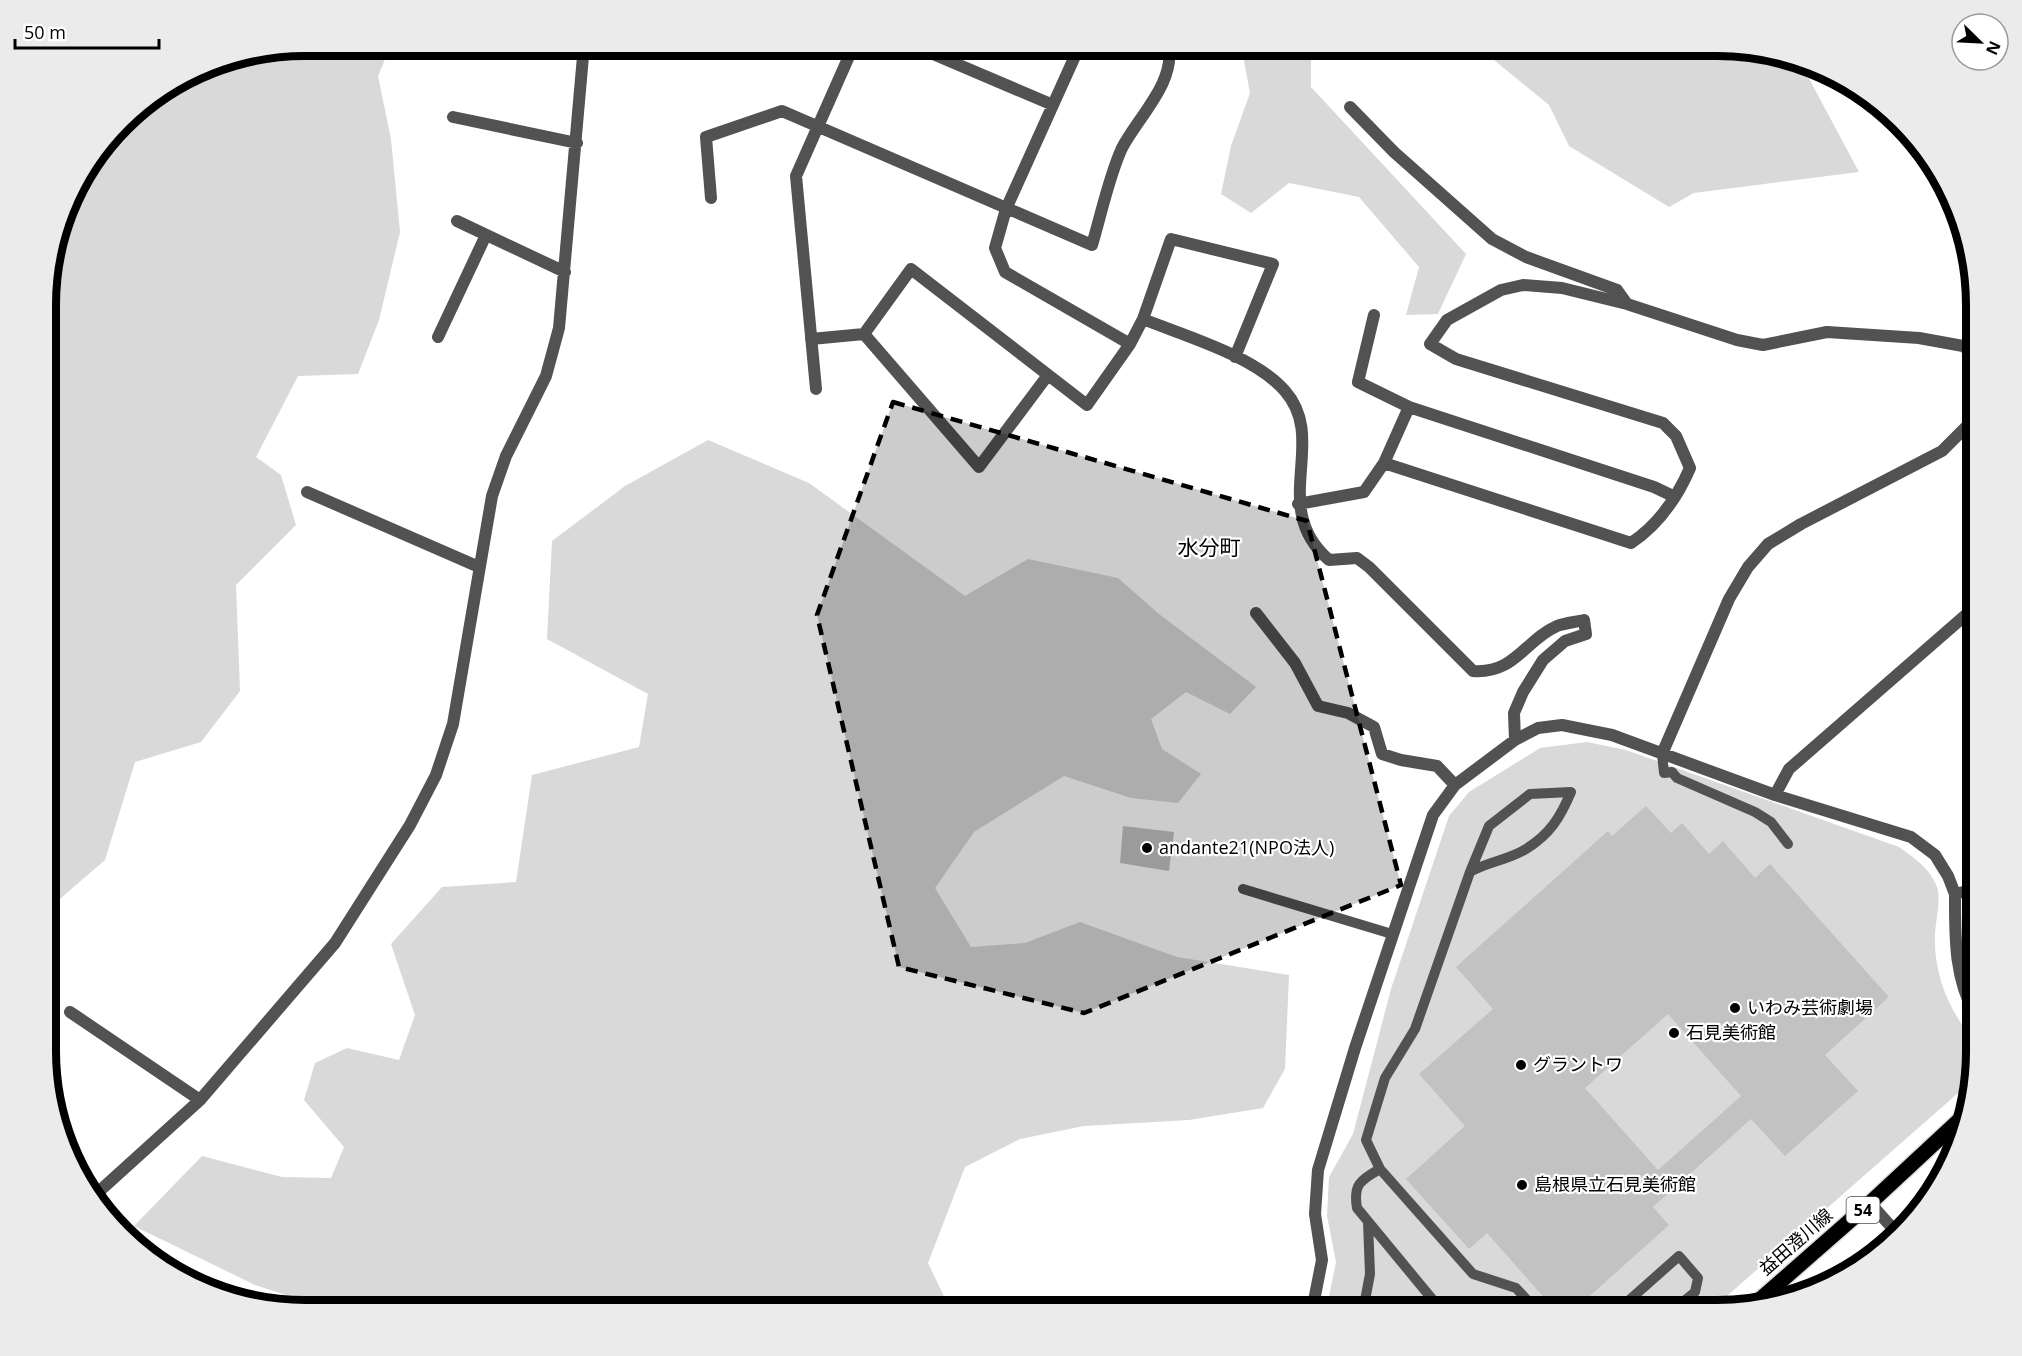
<svg xmlns="http://www.w3.org/2000/svg" width="2022" height="1356" viewBox="0 0 2022 1356" font-family="'Open Sans','Noto Sans JP',sans-serif">
	<style>
		.green { fill: #d9d9d9 }
		.building { fill: #c2c2c2; fill-rule: evenodd }
		.lines { fill: none; stroke-linecap: round; stroke-linejoin: round }
		.primary-casing { stroke: #dbdbdb; stroke-width: 18 }
		.lane { stroke: #525252; stroke-width: 10 }
		.street { stroke: #525252; stroke-width: 12 }
		.primary { stroke: #000; stroke-width: 15 }
		.marked { fill: #000; fill-opacity: 0.2; stroke: #000; stroke-width: 4.5; stroke-dasharray: 12 8; stroke-linejoin: round }
		.poi-dot { fill: #000; stroke: #fff; stroke-width: 2 }
		.labels { text-anchor: middle; stroke-width: 4.5; stroke-linejoin: round; paint-order: stroke }
		.shield { fill: #fff; stroke: #4c4c4c; stroke-width: 1.5 }
		.shield-label { font-size: 16px; font-weight: bold; fill: #000 }
		.poi-label { font-size: 18px; fill: #000; stroke: #fff; text-anchor: start }
		.street-label { font-size: 18px; fill: #000; stroke: #fff }
		.quarter-label { font-size: 21px; fill: #000; stroke: #fff }
		.rim { fill: none; stroke: #000; stroke-width: 8 }
	</style>
	<rect width="100%" height="100%" fill="#fff"/>
	<path class="green" d="M305 45H391L378 76 391 139 400 232 379 320 358 374 298 376 256 457 281 475 296 525 236 585 240 691 201 742 135 762 105 860 47 910V271L72 189 133 110 206 65Z
		M1241 45H1311V87L1466 254 1438 314 1406 315 1419 267 1359 197 1289 183 1251 213 1221 194 1231 146 1250 93Z
		M1467 45H1718L1798 58 1859 172 1694 193 1669 207 1569 146 1549 105 1478 47Z
		M708 440 809 483 965 596 1028 559 1118 578 1159 614 1256 687 1230 714 1186 692 1151 719 1162 749 1201 774 1178 803 1131 798 1064 776 974 832 935 888 971 947 1025 943 1080 922 1177 957 1289 975 1285 1069 1263 1108 1189 1120 1084 1126 1020 1139 965 1167 928 1263 951 1311H335L255 1285 134 1226 202 1156 282 1177 331 1178 344 1147 304 1100 315 1063 347 1048 399 1060 415 1015 391 944 442 887 516 882 532 775 639 747 648 694 547 639 552 541 625 486Z
		M1587 742 1626 750 1899 847C1914 858 1930 868 1937 887 1941 899 1936 920 1935 933 1933 973 1949 1013 1976 1042L1974 1079 1711 1310 1326 1311 1336 1262 1327 1216 1329 1177 1353 1134 1391 989 1449 816 1469 792 1540 748Z
		M1110 1303 1115 1311H1020Z"/>
	<path class="building" d="M1646 806 1671 833 1682 823 1709 854 1723 841 1755 878 1770 864 1889 997 1825 1055 1858 1091 1785 1156 1751 1119 1653 1207 1669 1225 1573 1311H1556L1487 1233 1469 1249 1406 1179 1465 1126 1419 1074 1493 1009 1456 967 1608 831 1612 836ZM1668 1014 1741 1096 1658 1170 1585 1088Z
		M1123 826 1174 832 1169 871 1120 863Z"/>
	<g class="lines">
		<defs>
			<path id="primary" d="M1755 1304 1870 1203 1968 1112"/>
		</defs>
		<use href="#primary" class="primary-casing"/>
		<path class="lane" d="M1662 754 1664 773 1672 772 1677 778 1755 812 1771 822 1788 844
			M1470 872C1487 862 1509 860 1526 849 1550 834 1560 818 1571 792L1530 794 1489 826 1470 872 1415 1029 1385 1078 1366 1140 1380 1169 1473 1274 1516 1288 1537 1311
			M1243 889 1392 934
			M1380 1169C1360 1180 1353 1185 1357 1208L1442 1311
			M1363 1311 1370 1274 1368 1222
			M1617 1311 1679 1256 1698 1278 1695 1292 1673 1310"/>
		<path class="street" d="M912 45 1053 105
			M1080 45 1006 209 995 248 1005 272 1130 344
			M1350 107 1394 152 1492 239 1526 257 1617 290 1627 304
			M453 117 577 143
			M711 198 706 137 782 111 1092 245C1101 215 1109 176 1122 148 1138 117 1177 81 1168 45
			M457 221 565 272
			M1374 315 1358 382 1409 407 1654 487 1675 497
			M1143 319C1185 336 1255 356 1285 391 1329 441 1268 507 1329 560L1357 558 1369 567 1473 671C1515 674 1525 640 1557 626 1565 623 1576 622 1584 620L1586 634 1565 641 1543 660 1523 692 1514 713 1515 740
			M864 334 911 269 1087 405 1130 344 1143 319 1171 239 1273 264 1235 357
			M438 337 486 235
			M811 339 864 334 979 467 1048 375
			M816 389 796 176 854 45
			M1384 463 1631 543C1658 525 1677 498 1690 468L1676 436 1663 423 1456 359 1430 344 1447 320 1501 290 1523 285 1562 288 1627 304 1737 340 1763 345 1827 332 1919 338 1963 346 1976 356
			M307 492 479 567
			M1298 504 1364 492 1384 463 1409 407
			M1256 613 1295 663 1318 706 1348 713 1374 727 1382 754 1401 760 1437 766 1455 785
			M1662 754 1729 599 1748 567 1768 544 1801 524 1942 451 1976 417
			M1775 795 1789 769 1976 606
			M1955 894C1955 936 1954 979 1976 1016
			M70 1012 200 1100
			M94 1196 200 1100 335 943 410 825 436 775 453 724 492 496 506 456 546 376 559 328 584 45
			M1870 1203 1895 1231
			M1312 1311 1322 1260 1315 1214 1318 1170 1355 1048 1433 815 1455 785 1515 740 1538 728 1562 725 1612 735 1775 795 1911 837 1935 855 1948 876 1955 894 1976 889"/>
		<use href="#primary" class="primary"/>
	</g>
	<path class="marked" d="M893 402 1307 521 1401 885 1084 1013 899 967 817 615Z"/>
	<g class="poi-dot">
		<circle cx="1147" cy="848" r="6"/>
		<circle cx="1735" cy="1008" r="6"/>
		<circle cx="1674" cy="1033" r="6"/>
		<circle cx="1521" cy="1065" r="6"/>
		<circle cx="1522" cy="1185" r="6"/>
	</g>
	<g class="labels">
		<rect class="shield" x="1846.5" y="1197" width="33" height="26" rx="4.5"/>
		<g class="shield-label">
			<text x="1863" y="1216">54</text>
		</g>
		<g class="poi-label">
			<text x="1159" y="854">andante21(NPO法人)</text>
			<text x="1747" y="1014">いわみ芸術劇場</text>
			<text x="1686" y="1039">石見美術館</text>
			<text x="1533" y="1071">グラントワ</text>
			<text x="1534" y="1191">島根県立石見美術館</text>
		</g>
		<g class="street-label">
			<text transform="translate(1796 1242) rotate(-41)" y="6">益田澄川線</text>
		</g>
		<g class="quarter-label">
			<text x="1209" y="555">水分町</text>
		</g>
	</g>
	<path d="M0 0H2022V1356H0ZM305 56H1717A249 249 0 0 1 1966 305V1051A249 249 0 0 1 1717 1300H305A249 249 0 0 1 56 1051V305A249 249 0 0 1 305 56Z" fill="#ebebeb" fill-rule="evenodd"/>
	<path class="rim" d="M305 56H1717A249 249 0 0 1 1966 305V1051A249 249 0 0 1 1717 1300H305A249 249 0 0 1 56 1051V305A249 249 0 0 1 305 56Z"/>
	<g transform="translate(1980 42) rotate(114)"><circle r="28" fill="#ffffff" stroke="#999999" stroke-width="1.5"/>
	<path d="M0-4.5L10 22L0 15L-10 22Z" fill="#000000"/>
	<text y="-9" font-size="16" font-weight="bold" text-anchor="middle" fill="#000000">N</text>
	</g>
	<path d="M15 39v9h144v-9" fill="none" stroke="#000000" stroke-width="3"/>
	<text x="24" y="39" font-size="18" fill="#000000" stroke="#ffffff" stroke-width="4.5" paint-order="stroke">50 m</text>
</svg>
